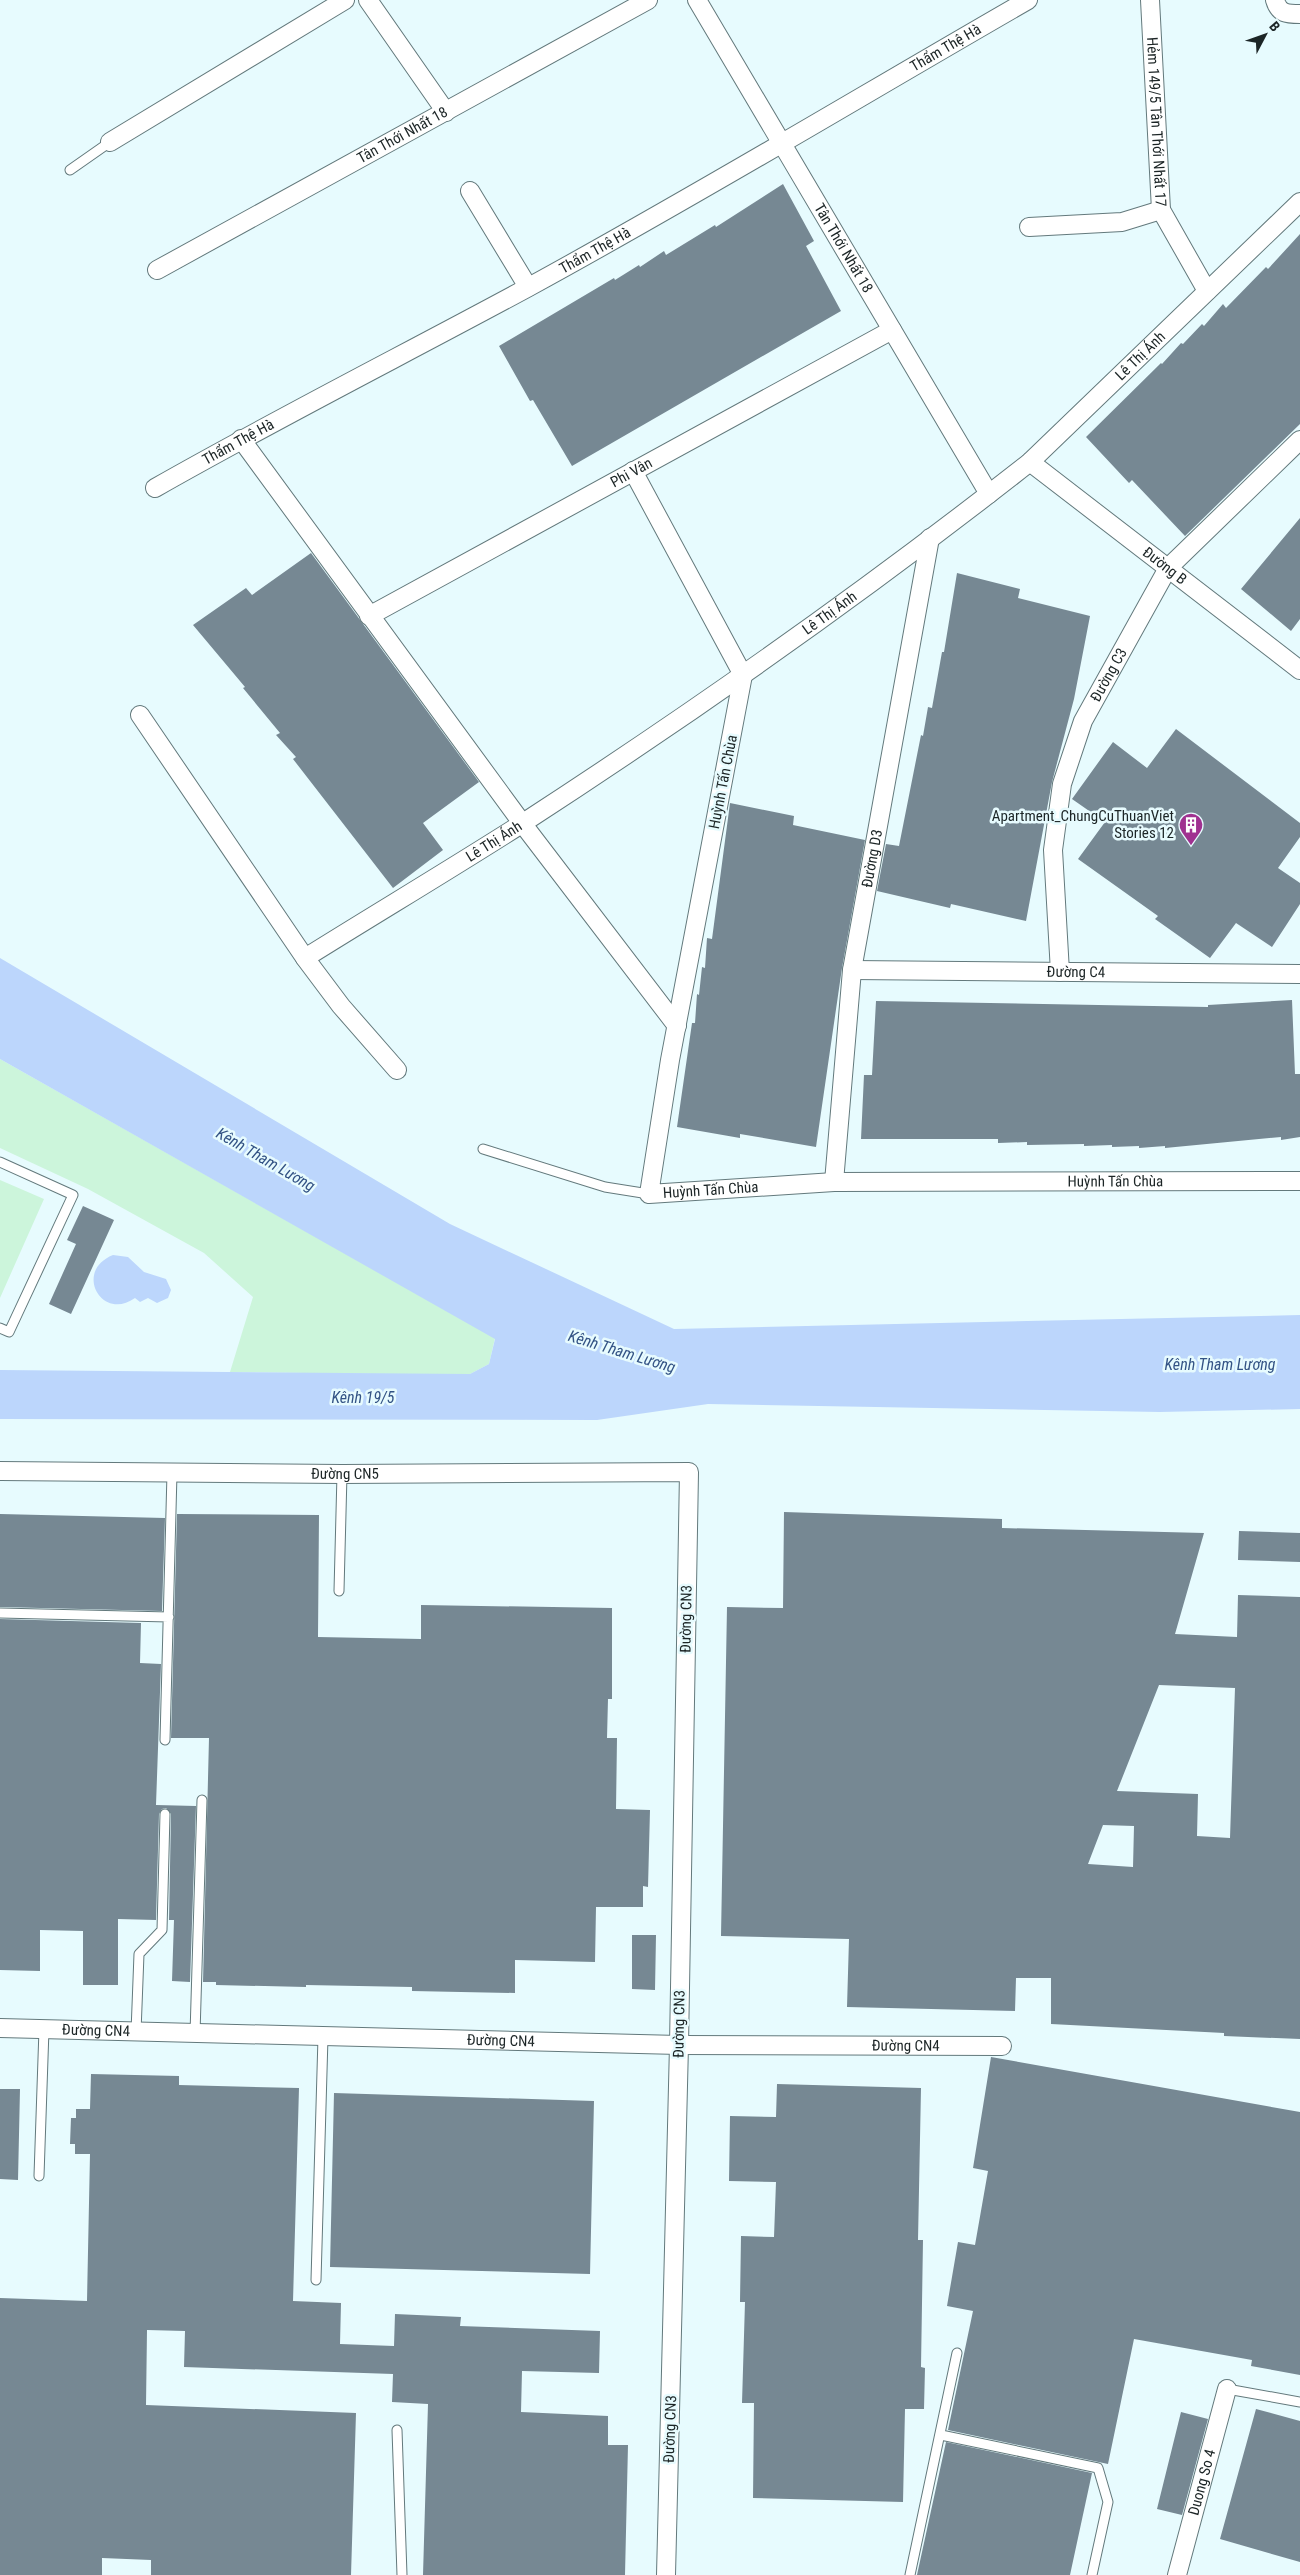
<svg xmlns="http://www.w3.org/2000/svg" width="1300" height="2575" viewBox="0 0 1300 2575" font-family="'Roboto Condensed',sans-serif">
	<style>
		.green { fill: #ccf5db }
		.water { fill: #bcd6fc }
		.building { fill: #768893; fill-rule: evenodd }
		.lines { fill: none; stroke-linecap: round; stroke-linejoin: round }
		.lane-casing { stroke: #63797c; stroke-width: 11 }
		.street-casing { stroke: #63797c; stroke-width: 20 }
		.lane { stroke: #fff; stroke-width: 9 }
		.street { stroke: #fff; stroke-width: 18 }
		.labels { text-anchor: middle; stroke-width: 5; stroke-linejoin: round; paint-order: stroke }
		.street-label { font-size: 15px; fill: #1c2526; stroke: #e7fbfe }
		.poi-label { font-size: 15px; fill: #1c2526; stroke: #e7fbfe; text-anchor: end }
		.water-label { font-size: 16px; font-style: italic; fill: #335385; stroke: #e7fbfe }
	</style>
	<rect width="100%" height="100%" fill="#e7fbfe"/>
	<path class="green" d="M0 1059 495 1338 489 1364 470 1374 446 1375 230 1372 253 1297 204 1253 88 1189 0 1148Z
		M0 1180 44 1199 0 1298Z"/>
	<path class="water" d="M0 958 450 1224 674 1329 1300 1315V1409L1160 1412 708 1404 597 1420 0 1419V1370L470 1374 489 1364 495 1339 0 1059Z
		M113 1255 128 1257 144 1272 166 1279 171 1290 168 1298 157 1303 148 1298 140 1302 135 1298C102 1322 73 1271 113 1255Z"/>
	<path class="building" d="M783 184 814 241 806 246 841 311 572 466 533 400 530 401 499 346 614 278 615 280 639 265 640 267 664 251 666 255 715 225 716 227Z
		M1300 234V424L1185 536 1132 480 1129 483 1086 437 1161 363 1162 364 1181 343 1183 344 1202 324 1204 326 1223 304 1226 308 1266 267 1268 269Z
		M1300 518V619L1291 631 1241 589Z
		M311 553 479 782 423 823 443 850 393 888 293 759 296 757 276 735 280 733 243 688 245 687 193 625 246 588 252 595Z
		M957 573 1020 589 1018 598 1090 616 1074 699 1052 782 1026 921 951 904 950 908 877 891 886 844 899 846 921 735 923 736 928 707 932 708 942 652H944Z
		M1176 729 1300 823V837L1278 868 1300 883V904L1272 947 1236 923 1210 958 1155 919 1158 916 1078 859 1105 822 1072 799 1113 742 1147 768Z
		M730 803 794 816 793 825 865 840 842 968 816 1147 740 1134V1138L677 1127 692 1023H695L697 994 699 995 702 967 705 968 707 938 712 939Z
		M1292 1000 1295 1074H1300V1137L1281 1140V1137L1165 1148V1146L1139 1148V1146L1112 1147V1145L1084 1146V1144L1027 1145V1142L998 1143V1139H861L864 1075H872L876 1001 1208 1007V1005Z
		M83 1206 114 1220 71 1314 49 1304 76 1244 67 1240Z
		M784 1512 1002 1519V1528L1204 1533 1175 1634 1237 1637 1238 1595 1300 1597V2039L1224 2036V2033L1051 2024V1978H1016L1015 2011 847 2007 849 1939 721 1936 727 1607 783 1608ZM1159 1685 1235 1688 1230 1838 1197 1836 1198 1794 1117 1791ZM1103 1825 1134 1826 1133 1867 1088 1864Z
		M0 1514 165 1518 162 1611 0 1607Z
		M177 1514 319 1515 318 1637 421 1639V1605L612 1608V1699H608L607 1738H617L616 1809 650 1810 648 1887 643 1886V1907H596L595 1962 515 1960V1993L412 1991V1987L306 1985V1987L216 1985V1982H203L209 1738H171Z
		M1239 1531 1300 1533V1562L1238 1560Z
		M0 1619 141 1623 140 1663 161 1664 156 1805 196 1806 190 1982 172 1981 174 1920H169L171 1814 166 1808 162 1809 159 1814 156 1920 118 1919V1985H83V1931L40 1930V1971L0 1970Z
		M632 1935H656L655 1990 632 1989Z
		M991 2057 1300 2112V2375L1251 2366 1252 2360 1134 2339 1108 2464 948 2430 973 2311 947 2306 958 2242 975 2245 988 2171 973 2168Z
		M91 2074 179 2076V2085L299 2088 293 2301 341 2303 340 2344 394 2346 395 2314 461 2317 460 2326 600 2331 599 2373 522 2371 521 2412 608 2416V2445H628L625 2575H423L428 2404 392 2402 393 2374 184 2367 185 2331 147 2330 146 2405 356 2413 351 2575H151V2560L102 2558V2575H0V2298L87 2301 90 2154H75V2144H70L71 2118H76V2109H90Z
		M777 2084 921 2088 918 2240H923L921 2367 925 2368 924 2409H905L903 2502 753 2498 754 2403H742L745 2302H740L741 2236 774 2237 776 2182 729 2181 730 2116 776 2117Z
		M0 2089H20L18 2180 0 2179Z
		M334 2093 594 2101 590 2274 330 2267Z
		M1256 2409 1300 2421V2562L1220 2539Z
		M1181 2412 1208 2419 1182 2515 1157 2509Z
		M946 2442 1092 2473 1070 2575H917Z"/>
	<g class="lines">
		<defs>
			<path id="lane" d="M70 170 110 142
				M483 1149 605 1187 649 1194
				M0 1162 73 1195 9 1332 0 1328
				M339 1591 342 1474
				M0 1613 169 1617
				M165 1740 172 1473
				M136 2032 139 1954 162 1930 165 1814
				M195 2034 202 1800
				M39 2176 44 2029
				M316 2280 323 2037
				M1227 2389 1300 2402
				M397 2430 402 2575
				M941 2435 1098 2468 1108 2502 1092 2575
				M910 2575 957 2353"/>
			<g id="street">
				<path d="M368 0 446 112"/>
				<path id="s1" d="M697 0 989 494"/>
				<path id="s2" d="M1150 0 1161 210 1207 291"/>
				<path d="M1275 0C1279 14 1287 14 1300 14"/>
				<path d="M110 142 345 0"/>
				<path d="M470 191 528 287"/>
				<path d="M1029 227 1122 222 1161 210"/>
				<path id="s3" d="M157 270 648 0"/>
				<path d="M241 439 522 823 677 1026"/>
				<path id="s4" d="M1030 462 1300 670"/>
				<path id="s5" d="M633 471 743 675 670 1060 649 1194 834 1182 1300 1181"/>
				<path id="s6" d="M155 488C278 418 403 355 527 288 696 196 861 96 1028 0"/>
				<path id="s7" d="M369 616 892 330"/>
				<path d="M140 715 305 958 341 1006 397 1070"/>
				<path id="s8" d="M305 958C377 913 451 869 523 823 697 710 867 590 1030 462L1300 202"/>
				<path id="s9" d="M852 970 1300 974"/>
				<path id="s10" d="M1060 972 1053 850 1062 784 1083 721 1168 568 1300 440"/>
				<path id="s11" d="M834 1182 852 970 930 538"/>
				<path id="s12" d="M0 1471 342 1474 689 1472 679 2045 666 2575"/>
				<path id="s13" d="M0 2028 679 2045 1002 2046"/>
				<path id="s14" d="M1177 2575 1227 2389"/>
			</g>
		</defs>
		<use href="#lane" class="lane-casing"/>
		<use href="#street" class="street-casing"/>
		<use href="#lane" class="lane"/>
		<use href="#street" class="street"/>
	</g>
	<defs>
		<symbol id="building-pin" viewBox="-11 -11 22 30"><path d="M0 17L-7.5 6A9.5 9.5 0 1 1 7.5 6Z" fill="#a03190" stroke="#e7fbfe"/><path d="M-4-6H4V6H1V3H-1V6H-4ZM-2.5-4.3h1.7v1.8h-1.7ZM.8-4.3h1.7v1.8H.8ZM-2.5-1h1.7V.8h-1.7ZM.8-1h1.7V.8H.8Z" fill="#fff"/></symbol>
	</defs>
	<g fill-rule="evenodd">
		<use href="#building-pin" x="1177" y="811" width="28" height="38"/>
	</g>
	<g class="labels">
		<g class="street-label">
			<text dy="5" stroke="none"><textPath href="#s6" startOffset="905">Thẩm Thệ Hà</textPath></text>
			<text dy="5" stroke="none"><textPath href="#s2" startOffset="122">Hẻm 149/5 Tân Thới Nhất 17</textPath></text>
			<text dy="5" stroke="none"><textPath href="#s3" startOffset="280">Tân Thới Nhất 18</textPath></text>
			<text dy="5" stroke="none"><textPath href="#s1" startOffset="288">Tân Thới Nhất 18</textPath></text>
			<text dy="5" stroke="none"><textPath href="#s6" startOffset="500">Thẩm Thệ Hà</textPath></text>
			<text dy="5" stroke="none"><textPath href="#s8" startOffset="1032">Lê Thị Ánh</textPath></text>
			<text dy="5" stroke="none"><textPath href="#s6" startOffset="95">Thẩm Thệ Hà</textPath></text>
			<text dy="5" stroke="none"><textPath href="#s7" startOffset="299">Phi Vân</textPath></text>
			<text dy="5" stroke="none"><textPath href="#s4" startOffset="170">Đường B</textPath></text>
			<text dy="5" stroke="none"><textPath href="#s8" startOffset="628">Lê Thị Ánh</textPath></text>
			<text dy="5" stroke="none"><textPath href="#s10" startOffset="308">Đường C3</textPath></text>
			<text transform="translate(723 782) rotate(-79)" y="5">Huỳnh Tấn Chùa</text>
			<text dy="5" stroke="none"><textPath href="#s8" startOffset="222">Lê Thị Ánh</textPath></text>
			<text dy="5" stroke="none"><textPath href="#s11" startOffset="326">Đường D3</textPath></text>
			<text dy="5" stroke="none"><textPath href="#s9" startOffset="224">Đường C4</textPath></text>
			<text dy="5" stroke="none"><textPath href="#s5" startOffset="1226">Huỳnh Tấn Chùa</textPath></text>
			<text dy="5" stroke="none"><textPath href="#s5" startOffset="821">Huỳnh Tấn Chùa</textPath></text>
			<text dy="5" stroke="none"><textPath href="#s12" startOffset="345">Đường CN5</textPath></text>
			<text transform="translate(686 1619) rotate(-89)" y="5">Đường CN3</text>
			<text transform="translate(679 2024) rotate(-89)" y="5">Đường CN3</text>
			<text dy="5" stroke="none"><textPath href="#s13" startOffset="96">Đường CN4</textPath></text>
			<text dy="5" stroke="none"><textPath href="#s13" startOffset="501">Đường CN4</textPath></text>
			<text dy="5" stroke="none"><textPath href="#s13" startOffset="906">Đường CN4</textPath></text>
			<text transform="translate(670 2429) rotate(-88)" y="5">Đường CN3</text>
			<text dy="5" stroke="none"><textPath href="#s14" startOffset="96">Duong So 4</textPath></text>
		</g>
		<g class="poi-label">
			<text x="1174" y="821">Apartment_ChungCuThuanViet<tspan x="1174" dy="17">Stories 12</tspan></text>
		</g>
		<g class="water-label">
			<text transform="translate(266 1159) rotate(30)" y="6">Kênh Tham Lương</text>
			<text transform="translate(622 1351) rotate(17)" y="6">Kênh Tham Lương</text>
			<text x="1220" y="1370">Kênh Tham Lương</text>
			<text x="363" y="1403">Kênh 19/5</text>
		</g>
	</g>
	<g transform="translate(1265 35) rotate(49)" stroke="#e7fbfe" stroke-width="4" paint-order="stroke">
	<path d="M0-4L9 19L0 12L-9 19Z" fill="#1c2526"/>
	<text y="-8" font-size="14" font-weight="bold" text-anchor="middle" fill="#1c2526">B</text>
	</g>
</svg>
